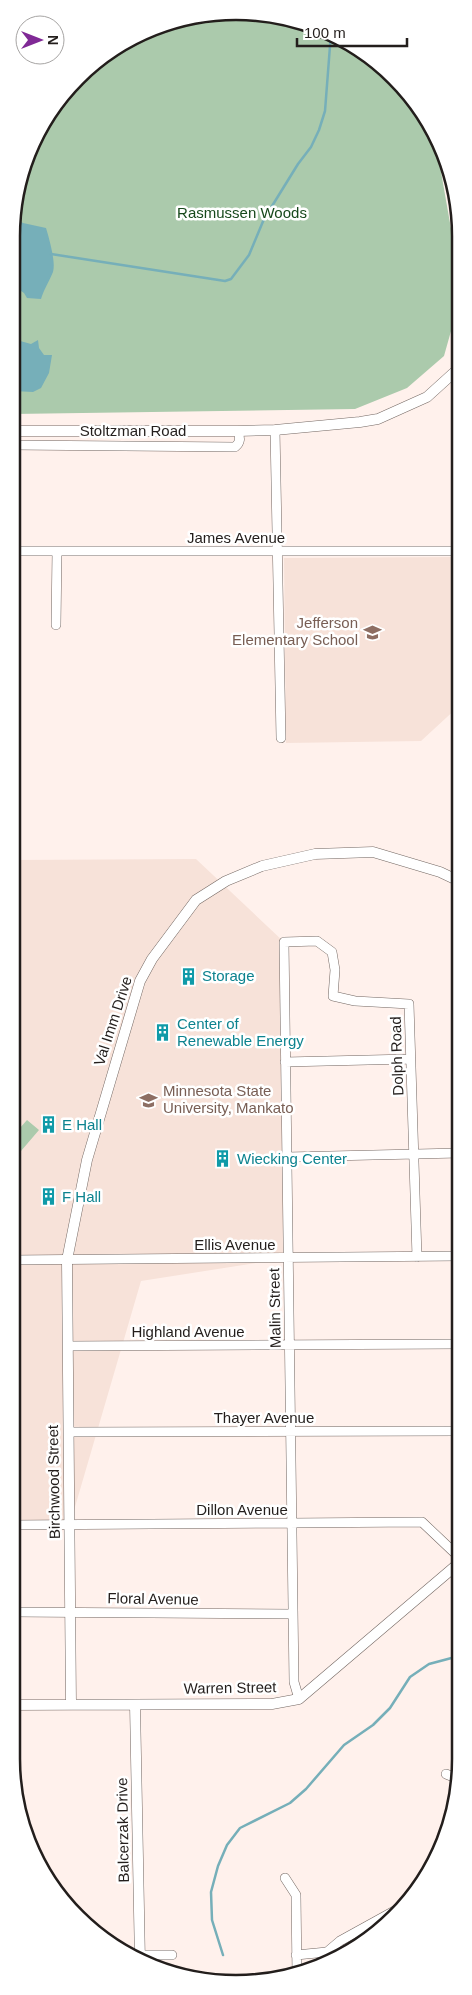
<svg xmlns="http://www.w3.org/2000/svg" width="472" height="1995" viewBox="0 0 472 1995" font-family="Helvetica,sans-serif">
	<style>
		.built { fill: #f7e2d9 }
		.green { fill: #abcaac }
		.water { fill: #76afb9 }
		.lines { fill: none; stroke-linecap: round; stroke-linejoin: round }
		.stream { stroke: #76afb9; stroke-width: 2.5 }
		.minor-casing { stroke: #736762; stroke-width: 10 }
		.tertiary-casing { stroke: #736762; stroke-width: 11 }
		.minor { stroke: #fff; stroke-width: 9 }
		.tertiary { stroke: #fff; stroke-width: 10 }
		.labels { text-anchor: middle; stroke-width: 5; stroke-linejoin: round; paint-order: stroke }
		.park-label { font-size: 15px; fill: #17491c; stroke: #fff }
		.street-label { font-size: 15px; fill: #231e1c; stroke: #fff }
		.education-label { font-size: 15px; fill: #785e54; stroke: #fff; text-anchor: end }
		.culture-label { font-size: 15px; fill: #0d838f; stroke: #fff; text-anchor: start }
		.rim { fill: none; stroke: #231e1c; stroke-width: 2.5 }
	</style>
	<rect width="100%" height="100%" fill="#fff1ec"/>
	<path class="built" d="M459 557V706L421 741 286 743 284 558Z
		M196 859 284 942 288 1258 141 1281 70 1524 12 1525V860Z"/>
	<path class="green" d="M266 13 336 35 395 77 434 132 456 257 458 306 444 356 407 388 355 409 13 414V206L42 123 99 58 178 19Z
		M27 1120 39 1130 21 1151 12 1143V1137Z"/>
	<path class="water" d="M13 216 23 223 46 228C49 238 56 262 53 272 49 282 44 289 41 299L27 298 24 293 14 286Z
		M13 339 31 344 38 340 39 348 44 355H52L49 373 41 388 33 392 13 391Z"/>
	<g class="lines">
		<path class="stream" d="M51 254 225 281 231 279 249 255 264 219 298 164 311 147 319 130 325 111 331 33
			M223 1955 212 1920 211 1892 218 1866 227 1845 240 1828 290 1803 306 1789 344 1745 373 1725 390 1708 410 1677 429 1664 459 1656"/>
		<defs>
			<path id="minor" d="M275 430 281 738
				M13 445 235 447C241 442 240 438 238 431
				M13 551H459
				M56 625 57 551
				M285 1062 410 1059
				M287 1157 459 1153
				M12 1260 459 1256
				M68 1346 459 1344
				M69 1432 459 1431
				M12 1525 422 1522 459 1557
				M11 1612 293 1614
				M299 1699 294 1682 284 942 317 941 332 952 335 970 333 996 355 1001 409 1004 417 1257
				M446 1774 456 1778 458 1790
				M285 1878 296 1895 297 1975
				M140 1955H172
				M296 1955 327 1952 340 1941 398 1909"/>
			<path id="tertiary" d="M13 431H238L275 430 360 422 378 419 427 397 459 368
				M11 1705 272 1704 299 1699 459 1563
				M71 1705 67 1260 87 1160 140 981 152 959 196 900 226 881 262 866 315 854 373 852 440 872 459 881
				M135 1705 140 1962"/>
		</defs>
		<use href="#minor" class="minor-casing"/>
		<use href="#tertiary" class="tertiary-casing"/>
		<use href="#minor" class="minor"/>
		<use href="#tertiary" class="tertiary"/>
	</g>
	<defs>
		<symbol id="school-bare" viewBox="-9 -9 18 18"><path d="M0-5L7-2L0 1L-7-2ZM-4 1L0 2.5L4 1V4Q0 6-4 4Z" fill="#8d6e63" stroke="#fff" stroke-width="2.5" paint-order="stroke"/></symbol>
		<symbol id="building-bare" viewBox="-9 -9 18 18"><path d="M-4-6H4V6H1V3H-1V6H-4ZM-2.5-4.3h1.7v1.8h-1.7ZM.8-4.3h1.7v1.8H.8ZM-2.5-1h1.7V.8h-1.7ZM.8-1h1.7V.8H.8Z" fill="#0f9aa8" stroke="#fff" stroke-width="2.5" paint-order="stroke"/></symbol>
		<symbol id="university-bare" viewBox="-9 -9 18 18"><path d="M0-5L7-2L0 1L-7-2ZM-4 1L0 2.5L4 1V4Q0 6-4 4Z" fill="#8d6e63" stroke="#fff" stroke-width="2.5" paint-order="stroke"/></symbol>
	</defs>
	<g fill-rule="evenodd">
		<use href="#school-bare" x="360" y="620" width="25" height="25"/>
		<use href="#building-bare" x="176" y="964" width="25" height="25"/>
		<use href="#building-bare" x="150" y="1020" width="25" height="25"/>
		<use href="#university-bare" x="136" y="1088" width="25" height="25"/>
		<use href="#building-bare" x="36" y="1112" width="25" height="25"/>
		<use href="#building-bare" x="210" y="1146" width="25" height="25"/>
		<use href="#building-bare" x="36" y="1184" width="25" height="25"/>
	</g>
	<g class="labels">
		<g class="park-label">
			<text x="242" y="218">Rasmussen Woods</text>
		</g>
		<g class="street-label">
			<text x="133" y="436">Stoltzman Road</text>
			<text x="236" y="543">James Avenue</text>
			<text transform="translate(113 1021) rotate(-72)" y="5">Val Imm Drive</text>
			<text transform="translate(397 1056) rotate(-92)" y="5">Dolph Road</text>
			<text x="235" y="1250">Ellis Avenue</text>
			<text transform="translate(275 1308) rotate(-91)" y="5">Malin Street</text>
			<text x="188" y="1337">Highland Avenue</text>
			<text x="264" y="1423">Thayer Avenue</text>
			<text transform="translate(54 1482) rotate(-91)" y="5">Birchwood Street</text>
			<text x="242" y="1515">Dillon Avenue</text>
			<text transform="translate(153 1599) rotate(1)" y="5">Floral Avenue</text>
			<text transform="translate(230 1688) rotate(-1)" y="5">Warren Street</text>
			<text transform="translate(123 1830) rotate(-91)" y="5">Balcerzak Drive</text>
		</g>
		<g class="education-label">
			<text x="358" y="628">Jefferson<tspan x="358" dy="17">Elementary School</tspan></text>
			<text x="163" y="1096" text-anchor="start">Minnesota State<tspan x="163" dy="17">University, Mankato</tspan></text>
		</g>
		<g class="culture-label">
			<text x="202" y="981">Storage</text>
			<text x="177" y="1029">Center of<tspan x="177" dy="17">Renewable Energy</tspan></text>
			<text x="62" y="1130">E Hall</text>
			<text x="237" y="1164">Wiecking Center</text>
			<text x="62" y="1202">F Hall</text>
		</g>
	</g>
	<path d="M0 0H472V1995H0ZM236 20H236A216 216 0 0 1 452 236V1759A216 216 0 0 1 236 1975H236A216 216 0 0 1 20 1759V236A216 216 0 0 1 236 20Z" fill="#fff" fill-rule="evenodd"/>
	<path class="rim" d="M236 20H236A216 216 0 0 1 452 236V1759A216 216 0 0 1 236 1975H236A216 216 0 0 1 20 1759V236A216 216 0 0 1 236 20Z"/>
	<g transform="translate(40 40) rotate(90)"><circle r="24" fill="#ffffff" stroke="#a7a5a4"/>
	<path d="M0-4L9 19L0 12L-9 19Z" fill="#802996"/>
	<text y="-8" font-size="14" font-weight="bold" text-anchor="middle" fill="#231e1c">N</text>
	</g>
	<path d="M297 38v8h110v-8" fill="none" stroke="#231e1c" stroke-width="2.5"/>
	<text x="304" y="38" font-size="15" fill="#231e1c" stroke="#ffffff" stroke-width="4" paint-order="stroke">100 m</text>
</svg>
